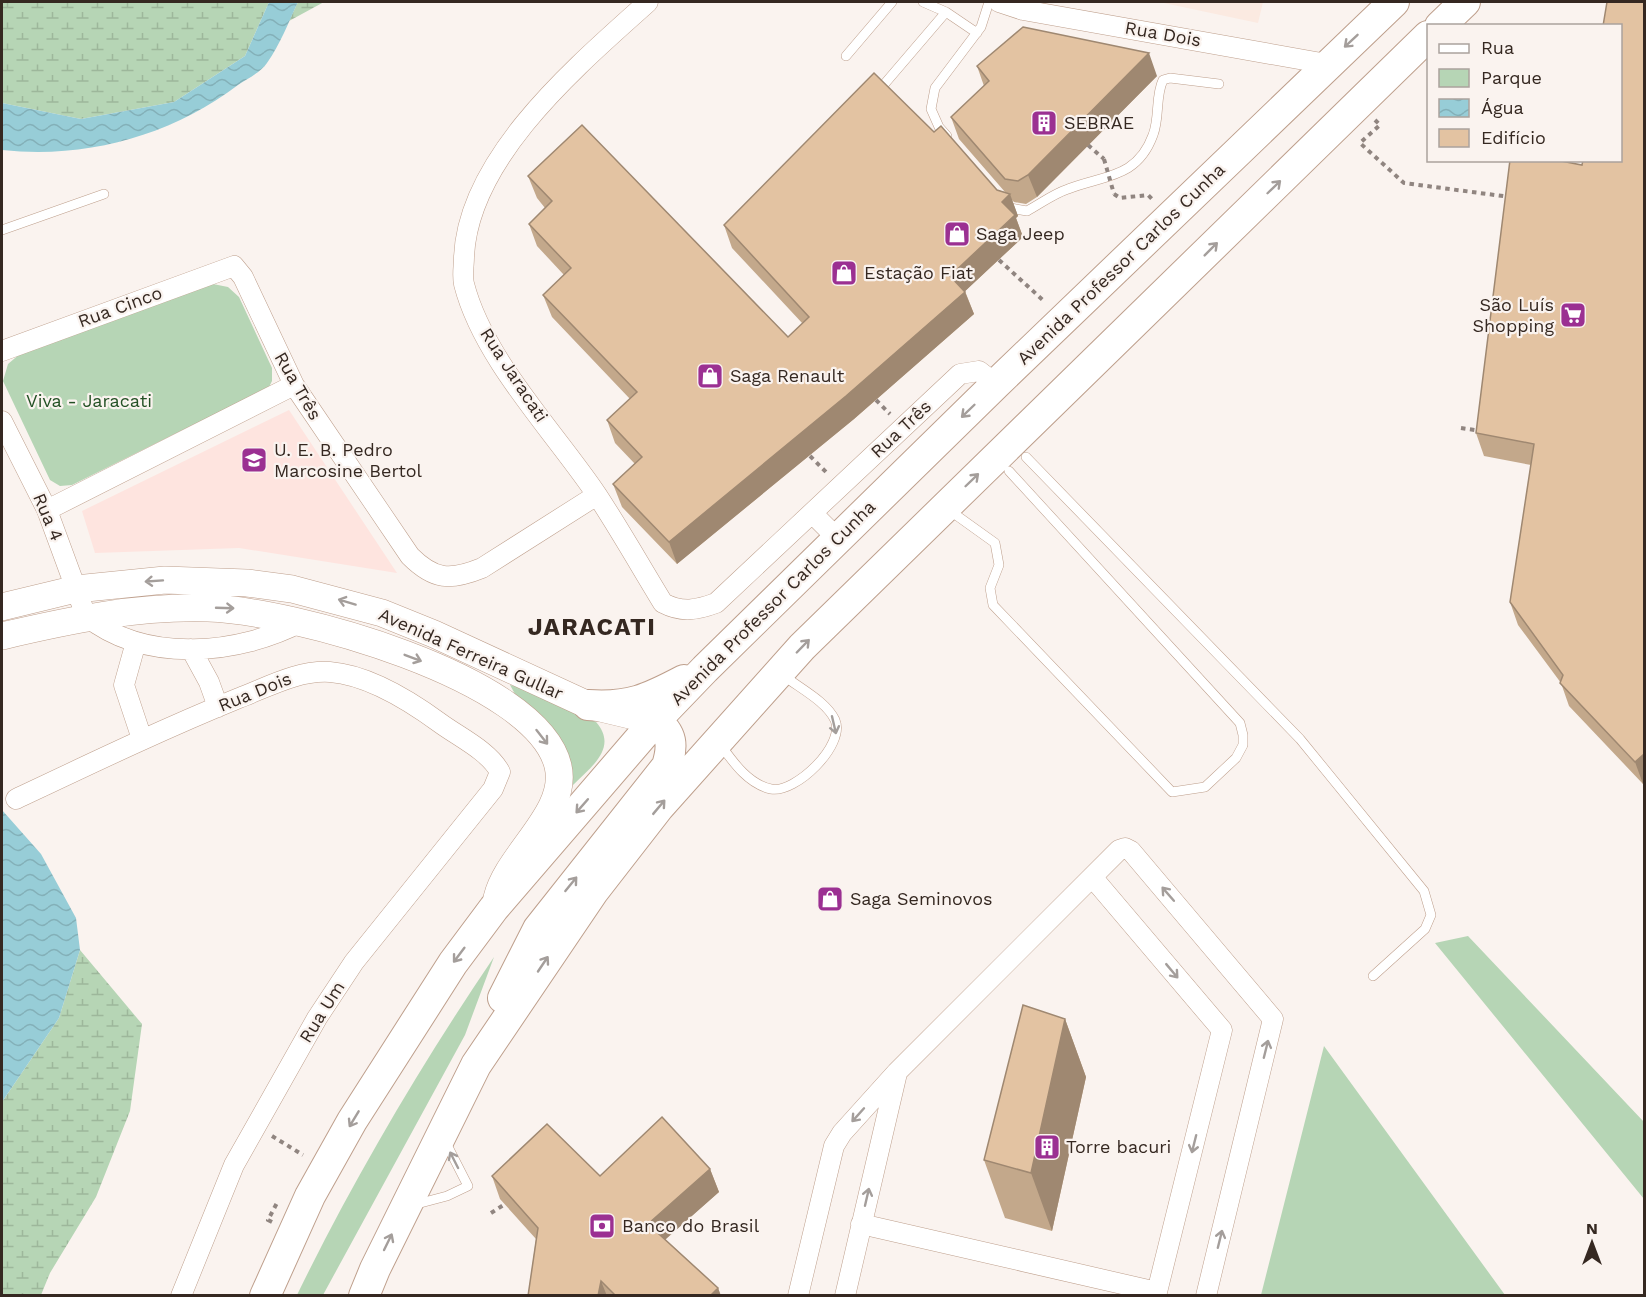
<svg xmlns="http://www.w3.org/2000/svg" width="1646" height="1297" viewBox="0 0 1646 1297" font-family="'Work Sans',sans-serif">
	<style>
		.built { fill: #fbeae1 }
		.education { fill: #fee4df }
		.green { fill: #b6d5b5 }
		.wetland { fill: url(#wetland-marsh) }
		.water { fill: url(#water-waves) }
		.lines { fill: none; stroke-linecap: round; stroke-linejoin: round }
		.lane-casing { stroke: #be9f8c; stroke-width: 10 }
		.street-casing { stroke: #be9f8c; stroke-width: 21 }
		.secondary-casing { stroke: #be9f8c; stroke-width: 28 }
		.primary-casing { stroke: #be9f8c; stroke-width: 32 }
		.path { stroke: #908580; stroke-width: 4; stroke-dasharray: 4.5 4.5; stroke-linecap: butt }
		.lane { stroke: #fff; stroke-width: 9 }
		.street { stroke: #fff; stroke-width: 20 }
		.secondary { stroke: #fff; stroke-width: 27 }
		.primary { stroke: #fff; stroke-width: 30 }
		.path-bridge { stroke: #908580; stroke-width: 4; stroke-dasharray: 4.5 4.5; stroke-linecap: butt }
		.wall { fill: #c3a88b }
		.shaded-wall { fill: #9f8871 }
		.building { fill: #e3c3a2; stroke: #9f8871; stroke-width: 1.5 }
		.oneway { stroke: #a49e9b }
		.labels { text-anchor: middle; stroke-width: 4.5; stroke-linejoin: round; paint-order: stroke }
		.street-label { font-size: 18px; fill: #352821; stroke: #faf3ef }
		.poi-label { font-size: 18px; fill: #352821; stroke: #faf3ef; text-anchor: start }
		.park-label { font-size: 18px; fill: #245125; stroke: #faf3ef }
		.district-label { font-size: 24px; font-weight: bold; letter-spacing: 1.5px; fill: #352821; stroke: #faf3ef }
	</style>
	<defs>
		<pattern id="wetland-marsh" width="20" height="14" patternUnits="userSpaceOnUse" patternTransform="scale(1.5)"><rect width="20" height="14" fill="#b6d5b5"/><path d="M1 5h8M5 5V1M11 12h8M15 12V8" fill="none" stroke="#9db79b"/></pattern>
		<pattern id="water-waves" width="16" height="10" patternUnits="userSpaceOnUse" patternTransform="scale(1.5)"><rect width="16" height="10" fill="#97cdd7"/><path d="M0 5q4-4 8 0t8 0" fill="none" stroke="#83b0b8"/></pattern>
	</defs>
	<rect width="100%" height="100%" fill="#faf3ef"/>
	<path class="built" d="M1159 2H1263L1258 23Z"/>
	<path class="education" d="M289 410 397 573 239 548 95 553 82 511Z"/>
	<path class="green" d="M213 284 228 287 239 297 272 368V381L269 387 72 485 60 486 50 480 3 381 8 364 21 353Z
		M510 685 521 687 596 722C619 748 590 768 572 786 575 742 545 721 515 694Z
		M1468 936 1644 1122V1199L1435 943Z
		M494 957 465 1035 323 1295H297C353 1180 422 1063 494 957Z
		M1324 1046 1505 1295H1261Z"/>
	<path class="wetland" d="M2 2H269L245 56 174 102 81 119 2 103Z
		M298 2H324L289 21Z
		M80 950 142 1024 130 1111 96 1197 50 1273 41 1295H2V1102L59 1018Z"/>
	<path class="water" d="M269 2H298C289 21 280 45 267 63 261 72 247 79 238 85 170 136 87 159 2 150V103L81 119 174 102 245 56Z
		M2 810 41 854 76 918 80 950 59 1018 2 1102Z"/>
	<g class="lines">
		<defs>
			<path id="lane" d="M923 2 946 12 977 33
				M846 56 892 2
				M881 88 946 12
				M947 136 939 127 931 109 935 88 981 27 989 2
				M1006 203 1010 208 1027 211C1040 204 1053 194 1068 189 1103 175 1137 179 1153 135 1160 117 1155 97 1163 80L1170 78 1219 84
				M2 230 104 194
				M1026 457 1300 739 1424 891 1431 915 1425 929 1373 976
				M949 510 995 543 999 565 990 588 993 605 1172 792 1205 787 1236 758 1243 745V735L1240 723 1009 471
				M720 744C733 762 748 784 771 789 795 794 846 745 835 720 826 701 799 688 783 675
				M413 1205 447 1196 468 1186 445 1141"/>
			<path id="street" d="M648 2C578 65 468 157 464 257 464 265 462 276 464 284 483 359 554 431 597 495 620 530 641 567 663 603 682 613 697 610 716 603L960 374 979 371 996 384
				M999 2 1023 10 1327 64
				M2 351 234 266 243 277 294 385 410 556C434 580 450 581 482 568L597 495
				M2 421 47 510 86 616C146 664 239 655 303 621
				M47 510 294 385
				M812 513 838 539
				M136 642 124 685 142 739
				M191 649 209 682 218 707
				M16 799C90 764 163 729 239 698 268 687 298 670 330 672 369 675 410 701 440 723 459 737 489 751 500 772L493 789 354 962 317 1018 234 1165 181 1296
				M1093 878 1222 1030 1156 1296
				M861 1224 1157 1292
				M798 1296 834 1146 842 1133 897 1072 1119 850 1125 848 1131 851 1273 1019 1206 1296
				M845 1296 897 1073"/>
			<path id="secondary" d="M2 607 76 589 165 580 247 583 292 589 382 613 434 634 588 705 655 721
				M2 636C70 620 137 606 208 608 289 610 537 677 558 766 569 813 508 853 497 898"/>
			<path id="primary" d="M1440 26 1465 2
				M588 705C629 708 648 699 684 680
				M503 998 538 929 667 766C673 746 673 733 655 721
				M265 1296 310 1196 352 1121 453 963 494 908 655 721 705 669 996 384 1394 2
				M364 1296 375 1269 476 1065 593 892 659 807 802 647 1428 36"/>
		</defs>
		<use href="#lane" class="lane-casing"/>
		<use href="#street" class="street-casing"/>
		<use href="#secondary" class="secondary-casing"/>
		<use href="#primary" class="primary-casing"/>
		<path class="path" d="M1375 120 1380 125 1360 143 1404 183 1510 197
			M1088 145 1104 159
			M1114 194 1120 198 1148 195 1153 200
			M999 260 1045 302
			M876 400 890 414
			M1461 428 1481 431
			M810 456 828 474
			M272 1136 303 1155
			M491 1213 505 1204
			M272 1222 268 1220 278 1201"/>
		<use href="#lane" class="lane"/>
		<use href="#street" class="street"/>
		<use href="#secondary" class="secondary"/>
		<use href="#primary" class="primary"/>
		<path class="path-bridge" d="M1104 159 1114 194"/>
	</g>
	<path class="wall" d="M1644 2V783L1643 784 1569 706 1561 683 1518 625 1510 602 1531 465 1484 456 1476 433 1582 165Z
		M977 66 1157 76 1037 197 1026 204 1014 202 1012 200 1018 216 1016 218 1023 237 965 291 974 314 854 419 677 564 622 507 613 484 635 464 615 443 607 420 630 399 552 317 543 295 564 275 537 246 529 224 545 208 537 198 528 176 788 337 803 324 732 248 724 225 934 132 997 190 1005 192 959 139 951 117 984 86Z
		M1065 1019 1086 1077 1052 1231 1005 1218 984 1160Z
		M710 1169 719 1192 665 1239 718 1288 721 1296H528L536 1239 500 1199 492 1176H600Z"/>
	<path class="shaded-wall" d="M1149 53 1157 76 1037 197 1028 175Z
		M1010 194 1018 216 1016 218 1023 237 961 295 965 292 974 314 854 419 677 564 669 542 950 276 1002 202Z
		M1644 754V783L1643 784 1635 762Z
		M1065 1019 1086 1077 1052 1231 1031 1173Z
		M710 1169 719 1192 657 1247 648 1224Z
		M601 1281 607 1296H598Z
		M718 1288 721 1296H710Z"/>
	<path class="building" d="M1607 2H1644V754L1635 762 1560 683 1563 675 1510 602 1534 444 1476 433 1510 160H1556L1582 165 1583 160H1620V26H1603Z
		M1023 27 1149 53 1028 175 1018 181 1005 179 951 117 989 81 977 66Z
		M874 73 934 132 941 126 997 190 1010 194 1002 202 1015 215 950 276 965 292 846 396 669 542 613 484 642 457 607 420 637 392 543 295 571 268 529 224 552 201 528 176 582 125 788 337 809 317 724 225Z
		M1023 1005 1065 1019 1031 1173 984 1160Z
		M662 1117 710 1169 648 1224 718 1288 710 1296H616L601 1281 598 1296H528L538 1228 492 1176 547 1124 600 1176Z"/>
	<defs><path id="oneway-shaft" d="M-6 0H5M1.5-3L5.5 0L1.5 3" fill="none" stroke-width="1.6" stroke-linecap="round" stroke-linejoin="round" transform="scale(1.5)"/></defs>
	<g class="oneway">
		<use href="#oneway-shaft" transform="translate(1351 41) rotate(137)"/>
		<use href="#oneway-shaft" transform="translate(1274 187) rotate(-44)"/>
		<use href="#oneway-shaft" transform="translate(1211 249) rotate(-45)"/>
		<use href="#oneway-shaft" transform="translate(968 411) rotate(136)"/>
		<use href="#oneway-shaft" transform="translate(972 480) rotate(-44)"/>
		<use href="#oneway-shaft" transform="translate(154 581) rotate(176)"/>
		<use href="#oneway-shaft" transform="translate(347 602) rotate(-163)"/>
		<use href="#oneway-shaft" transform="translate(225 608) rotate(2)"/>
		<use href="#oneway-shaft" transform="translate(803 646) rotate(-46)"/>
		<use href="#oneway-shaft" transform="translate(413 658) rotate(21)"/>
		<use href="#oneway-shaft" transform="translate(834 725) rotate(77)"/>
		<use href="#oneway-shaft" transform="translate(542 737) rotate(52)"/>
		<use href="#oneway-shaft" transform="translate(582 806) rotate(131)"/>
		<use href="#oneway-shaft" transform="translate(659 807) rotate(-50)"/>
		<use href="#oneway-shaft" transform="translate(571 884) rotate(-51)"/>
		<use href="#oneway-shaft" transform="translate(1168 894) rotate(-131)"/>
		<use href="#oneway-shaft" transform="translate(459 955) rotate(127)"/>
		<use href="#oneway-shaft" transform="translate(543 964) rotate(-56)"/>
		<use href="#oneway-shaft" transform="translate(1172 971) rotate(50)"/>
		<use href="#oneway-shaft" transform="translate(1266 1049) rotate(-76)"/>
		<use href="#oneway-shaft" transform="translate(858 1115) rotate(132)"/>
		<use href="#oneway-shaft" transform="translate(354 1119) rotate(121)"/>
		<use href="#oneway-shaft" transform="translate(1194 1144) rotate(104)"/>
		<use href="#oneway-shaft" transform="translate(454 1160) rotate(-117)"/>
		<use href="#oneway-shaft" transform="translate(867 1197) rotate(-77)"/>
		<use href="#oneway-shaft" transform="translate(1220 1239) rotate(-76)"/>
		<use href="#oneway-shaft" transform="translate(388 1242) rotate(-64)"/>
	</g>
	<defs>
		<symbol id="building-square" viewBox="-11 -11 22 22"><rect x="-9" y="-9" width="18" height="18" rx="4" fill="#9b3092" stroke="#faf3ef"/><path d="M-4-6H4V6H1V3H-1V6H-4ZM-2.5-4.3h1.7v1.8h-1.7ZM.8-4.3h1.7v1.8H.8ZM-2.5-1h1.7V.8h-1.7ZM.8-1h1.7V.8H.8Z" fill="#fff"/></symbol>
		<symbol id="shop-square" viewBox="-11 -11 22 22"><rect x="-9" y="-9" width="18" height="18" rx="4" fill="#9b3092" stroke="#faf3ef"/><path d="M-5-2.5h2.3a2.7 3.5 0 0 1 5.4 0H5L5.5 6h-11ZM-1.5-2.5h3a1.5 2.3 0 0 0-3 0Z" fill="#fff"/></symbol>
		<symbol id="supermarket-square" viewBox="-11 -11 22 22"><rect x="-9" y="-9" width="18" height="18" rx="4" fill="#9b3092" stroke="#faf3ef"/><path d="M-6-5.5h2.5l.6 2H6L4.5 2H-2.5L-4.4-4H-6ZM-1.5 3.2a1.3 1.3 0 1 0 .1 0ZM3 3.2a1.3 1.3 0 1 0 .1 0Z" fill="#fff"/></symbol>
		<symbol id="school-square" viewBox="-11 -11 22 22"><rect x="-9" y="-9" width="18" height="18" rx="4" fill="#9b3092" stroke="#faf3ef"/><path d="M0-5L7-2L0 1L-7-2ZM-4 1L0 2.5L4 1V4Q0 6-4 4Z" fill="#fff"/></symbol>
		<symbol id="bank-square" viewBox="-11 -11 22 22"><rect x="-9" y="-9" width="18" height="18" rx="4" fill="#9b3092" stroke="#faf3ef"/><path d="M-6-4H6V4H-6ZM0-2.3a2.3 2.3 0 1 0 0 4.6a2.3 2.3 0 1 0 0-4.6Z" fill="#fff"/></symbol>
	</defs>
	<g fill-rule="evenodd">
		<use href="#building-square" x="1029" y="108" width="30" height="30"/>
		<use href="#shop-square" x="942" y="219" width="30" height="30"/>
		<use href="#shop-square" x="829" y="258" width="30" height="30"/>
		<use href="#supermarket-square" x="1558" y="300" width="30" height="30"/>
		<use href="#shop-square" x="695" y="361" width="30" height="30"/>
		<use href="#school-square" x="239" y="445" width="30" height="30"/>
		<use href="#shop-square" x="815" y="884" width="30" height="30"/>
		<use href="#building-square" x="1032" y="1132" width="30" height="30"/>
		<use href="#bank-square" x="587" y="1211" width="30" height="30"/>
	</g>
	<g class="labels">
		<g class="street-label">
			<text transform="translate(1163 34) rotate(10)" y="6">Rua Dois</text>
			<text transform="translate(1121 264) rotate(-44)" y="6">Avenida Professor Carlos Cunha</text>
			<text transform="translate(120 307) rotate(-20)" y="6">Rua Cinco</text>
			<text transform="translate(514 375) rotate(57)" y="6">Rua Jaracati</text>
			<text transform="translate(298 386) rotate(60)" y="6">Rua Três</text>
			<text transform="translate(901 429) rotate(-43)" y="6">Rua Três</text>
			<text transform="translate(48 517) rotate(67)" y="6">Rua 4</text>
			<text transform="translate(773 603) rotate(-45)" y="6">Avenida Professor Carlos Cunha</text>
			<text transform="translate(471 654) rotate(24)" y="6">Avenida Ferreira Gullar</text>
			<text transform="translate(255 692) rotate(-22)" y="6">Rua Dois</text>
			<text transform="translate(322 1012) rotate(-58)" y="6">Rua Um</text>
		</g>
		<g class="poi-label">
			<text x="1064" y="129">SEBRAE</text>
			<text x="976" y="240">Saga Jeep</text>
			<text x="864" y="279">Estação Fiat</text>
			<text x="1554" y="311" text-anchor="end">São Luís<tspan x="1554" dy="21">Shopping</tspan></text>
			<text x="730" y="382">Saga Renault</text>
			<text x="274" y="456">U. E. B. Pedro<tspan x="274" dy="21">Marcosine Bertol</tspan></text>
			<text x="850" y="905">Saga Seminovos</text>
			<text x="1066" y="1153">Torre bacuri</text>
			<text x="622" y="1232">Banco do Brasil</text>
		</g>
		<g class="park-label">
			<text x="89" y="407">Viva - Jaracati</text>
		</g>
		<g class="district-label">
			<text x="592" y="635">JARACATI</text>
		</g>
	</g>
	<rect width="1646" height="1297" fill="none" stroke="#352821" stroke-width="6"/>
	<rect x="1427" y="24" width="195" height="138" fill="#faf3ef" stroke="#aba29d" stroke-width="1.5"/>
	<rect x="1439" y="44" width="30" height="9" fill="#ffffff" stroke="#aba29d" stroke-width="1.5"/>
	<text x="1481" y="54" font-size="18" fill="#352821">Rua</text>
	<rect x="1439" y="69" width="30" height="18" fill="#b6d5b5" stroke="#aba29d" stroke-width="1.5"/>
	<text x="1481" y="84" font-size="18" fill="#352821">Parque</text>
	<rect x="1439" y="99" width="30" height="18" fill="url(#water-waves)" stroke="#aba29d" stroke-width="1.5"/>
	<text x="1481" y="114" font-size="18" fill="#352821">Água</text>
	<rect x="1439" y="129" width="30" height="18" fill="#e3c3a2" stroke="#aba29d" stroke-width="1.5"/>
	<text x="1481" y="144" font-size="18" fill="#352821">Edifício</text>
	<g transform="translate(1592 1243)" stroke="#faf3ef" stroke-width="4.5" paint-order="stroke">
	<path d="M0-4.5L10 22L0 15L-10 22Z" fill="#352821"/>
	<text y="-9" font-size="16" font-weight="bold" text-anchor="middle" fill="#352821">N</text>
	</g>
</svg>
